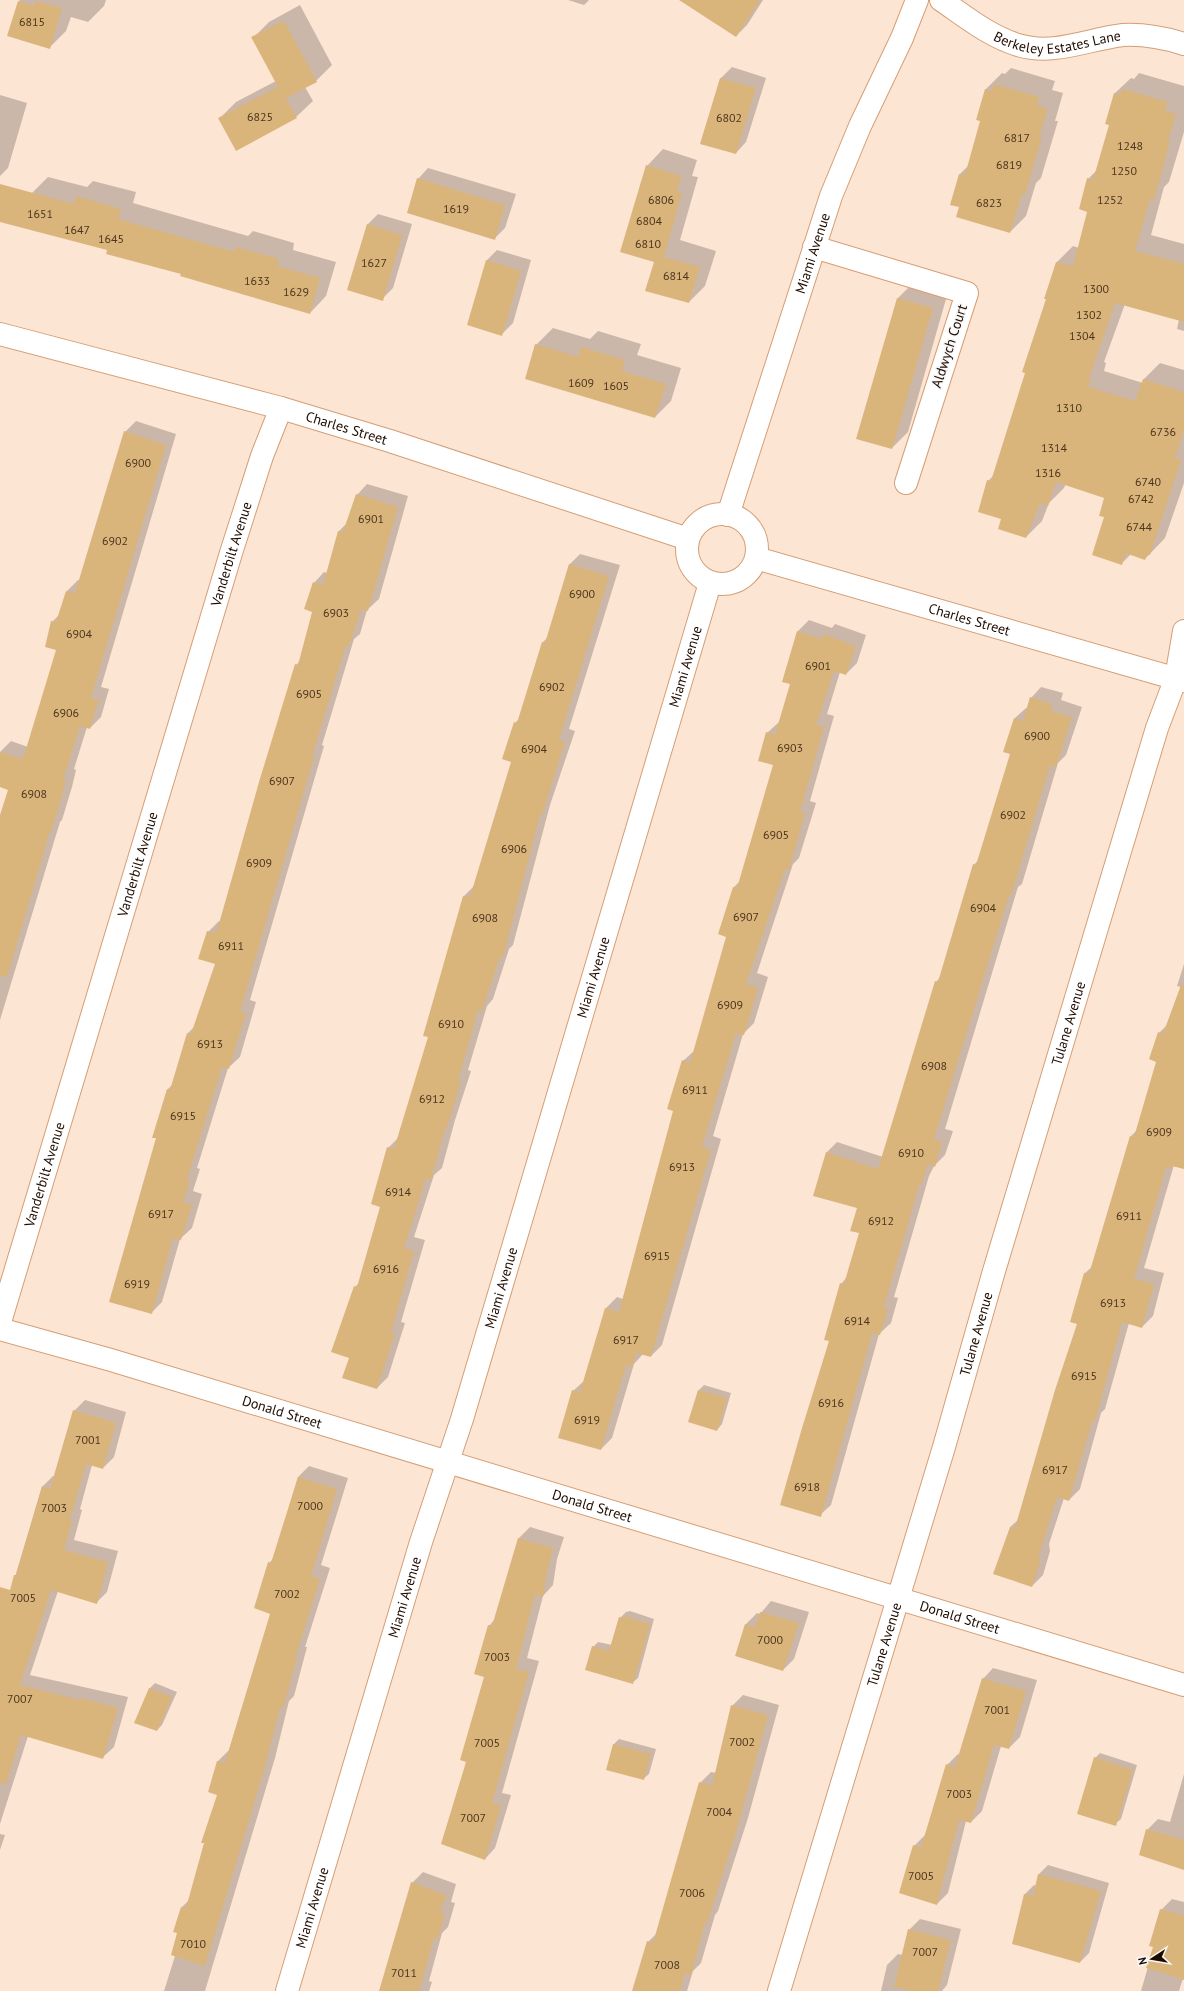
<svg xmlns="http://www.w3.org/2000/svg" width="1184" height="1991" viewBox="0 0 1184 1991" font-family="'PT Sans',sans-serif">
	<style>
		.shadow { fill: #0003 }
		.building { fill: #dab57b }
		.lines { fill: none; stroke-linecap: round; stroke-linejoin: round }
		.minor-casing { stroke: #d59e74; stroke-width: 24 }
		.minor { stroke: #fff; stroke-width: 22 }
		.labels { text-anchor: middle; stroke-width: 3; stroke-linejoin: round; paint-order: stroke }
		.number-label { font-size: 12px; fill: #4d361f }
		.street-label { font-size: 14px; fill: #1e0b00; stroke: #f7f7f7 }
	</style>
	<rect width="100%" height="100%" fill="#fde5d4"/>
	<path class="shadow" d="M20 0H106L104 6 88 22 71 17 66 31 50 47 19 1Z
		M568 0H589L584 5Z
		M681 0H763L747 25 736 36Z
		M300 5 332 65 316 81 305 87 313 101 296 117 220 118 236 102 276 81 253 38 269 22Z
		M732 67 766 78 746 142 736 153 701 143 721 78Z
		M1011 68 1055 81 1052 90 1063 93 1055 121H1058L1041 178 1036 183 1026 216 1010 232 960 206V174L968 166 982 120 986 89 1002 73 1005 74Z
		M1139 73 1184 86V132L1169 182 1164 187 1151 235 1184 244V331L1177 329 1179 319 1125 304 1104 362 1106 363 1104 371 1143 383 1144 379 1160 363 1184 370V483L1165 538 1145 559 1131 554 1121 564 1106 517 1105 497 1066 484 1064 488 1049 503 1042 521 1026 537 1002 518 988 481 994 475 1026 372 1057 262 1073 246 1079 248 1089 211 1088 179 1097 170 1110 125 1114 94 1131 78 1134 79Z
		M0 95 27 103 8 168 0 176Z
		M663 149 697 160 692 176 698 177 680 240 716 251 705 286 689 302 655 262 647 166Z
		M428 168 516 194 505 228 494 239 418 179Z
		M48 177 87 187 93 181 136 192 133 203 248 236 253 231 294 243 293 250 336 262 326 296 310 313 109 250 32 193Z
		M378 214 412 224 393 288 382 299 367 225Z
		M497 250 531 260 513 323 502 334 486 261Z
		M914 282 948 292 908 432 892 448 858 438 898 298Z
		M553 328 590 339 598 331 641 344 637 355 681 368 671 401 655 417 536 345Z
		M136 421 176 434 101 687 109 689 101 717 90 728 87 727 74 769 76 770 72 787 62 820 60 822 0 1020V843L9 789 0 786V752L11 741 28 747 58 649 52 622 60 614 67 591 78 580 80 581 125 432Z
		M367 484 408 496 379 599 367 610 360 634 354 639 322 745 324 746 250 1000 256 1002 240 1057 228 1068 197 1168 200 1169 193 1191 202 1194 192 1228 180 1239 162 1302 151 1313 157 1138 168 1089 172 1085 188 1033 195 1026 216 963 208 932 219 921H220L296 665 301 660 313 611 314 583 324 572 327 573 339 531 347 523 357 495Z
		M580 554 620 565 569 729 575 731 550 805 513 945 509 949 493 999 487 1006 468 1070 471 1071 455 1120 442 1168 434 1175 414 1237 425 1240 401 1322 405 1323 388 1377 377 1388 350 1357 355 1287 359 1283 381 1206 388 1148 398 1138 429 1036 425 1035 464 896 475 885 513 761 515 723 520 718 542 643 548 637 569 565Z
		M809 620 832 628 835 624 866 635 857 663 846 674 840 672 827 714 834 716 810 801 816 803 799 858 793 864 757 973 768 977 754 1023 743 1034 713 1136 721 1139 662 1345 651 1356 643 1354 634 1364 612 1438 601 1449 573 1391 585 1380 606 1308 617 1297 623 1299 674 1110 683 1061 695 1050 728 936 734 887 740 881 774 764 767 733 779 722 791 684 783 681 798 631Z
		M1041 687 1063 693 1061 700 1082 707 1066 755 1058 763 1022 884 1018 887 945 1129 953 1131 945 1155 934 1166 929 1176 894 1297 898 1298 891 1323 879 1334 831 1505 820 1515 831 1341 841 1284 847 1277 860 1233 858 1207 826 1153 837 1142 883 1157 936 982 941 976 974 865 979 859 1011 754 1015 718 1026 708H1027L1031 698Z
		M1184 964V1152L1174 1165 1144 1268 1164 1273 1153 1316 1142 1327 1129 1323 1105 1409 1101 1413 1080 1489 1069 1500 1064 1498 1049 1544 1050 1551 1043 1575 1032 1586 1010 1527 1018 1520 1078 1323 1085 1273 1093 1266 1130 1137 1137 1130 1157 1061 1159 1033 1167 1025 1181 987 1177 986Z
		M704 1385 731 1393 722 1424 717 1430 690 1422 699 1390Z
		M85 1400 126 1412 114 1457 103 1468 92 1465 80 1509 82 1510 74 1540 118 1551 107 1592 96 1603 58 1591 30 1675 128 1697 114 1747 103 1757 28 1736 0 1824V1627L42 1487 53 1476 55 1477 74 1411Z
		M309 1466 348 1478 321 1565 330 1568 305 1647H307L294 1696 289 1701 275 1758 205 1991H164L175 1956 179 1932 175 1931 182 1907 189 1900 218 1794V1761L229 1750 271 1613 269 1563 274 1558 298 1477Z
		M530 1527 564 1537 557 1559 553 1585 543 1596 527 1658 539 1661 502 1793 511 1795 495 1848 485 1859 467 1761 485 1676 489 1626 495 1619 519 1538Z
		M771 1601 809 1612 794 1659 783 1670 736 1655 746 1624 757 1613 760 1614Z
		M630 1611 654 1619 638 1678 632 1683 593 1647 598 1642 612 1645 620 1618 626 1612Z
		M993 1668 1037 1680 1020 1737 1009 1748 1001 1746 982 1811 971 1822 966 1821 948 1893 937 1904 914 1846 925 1835 947 1765 958 1754 960 1755 983 1679Z
		M155 1683 177 1692 162 1725 157 1730 135 1723 150 1688Z
		M743 1695 779 1705 748 1818 718 1911 715 1915 701 1963 693 1971 687 1991H633L648 1942 657 1933 700 1783 711 1772 716 1773 732 1706Z
		M619 1739 656 1749 649 1774 643 1779 607 1769 614 1744Z
		M1100 1753 1137 1765 1121 1819 1115 1824 1095 1758Z
		M1184 1774V1869L1147 1830 1158 1819 1170 1822Z
		M0 1834 5 1835 0 1850Z
		M1048 1865 1109 1883 1089 1953 1080 1962 1013 1943 1025 1894 1034 1885 1036 1886 1039 1874Z
		M423 1872 456 1884 451 1902 455 1903 448 1927 442 1933 429 1981 432 1982 429 1991H380L412 1883Z
		M1172 1899 1184 1902V1975L1179 1991H1141L1154 1946 1161 1910Z
		M920 1919 961 1929 947 1985 942 1991H881L887 1965 898 1954 903 1955 909 1930Z"/>
	<path class="building" d="M679 0H760L736 37Z
		M18 1 34 6 35 1 62 8 50 49 7 36Z
		M284 21 317 82 286 98 297 118 236 151 218 118 278 87 251 37Z
		M720 78 756 88 736 154 700 144Z
		M994 84 1039 97 1037 106 1048 109 1039 137H1042L1025 195 1022 194 1010 233 956 217 959 207 950 205 959 174 965 175 980 121 976 120 985 89 992 91Z
		M1122 89 1168 102 1165 111 1176 114 1168 141 1170 142 1154 200 1150 199 1135 251 1184 264V322L1115 303 1089 378 1091 379 1088 387 1135 401 1143 379 1184 392V430L1175 458 1181 460 1150 555 1147 554 1145 560 1125 553 1122 565 1092 555 1104 517 1099 516 1104 498 1056 482 1048 506 1040 503 1026 538 998 529 1001 519 978 512 987 480 991 481 1025 373 1022 372 1046 299H1044L1056 262 1073 266 1087 212 1079 209 1087 178 1093 180 1109 125 1105 124 1114 93 1120 95Z
		M646 165 681 176 677 192 682 193 664 257 700 267 689 303 645 291 654 262 620 252Z
		M417 178 505 205 495 240 407 213Z
		M0 184 74 204 76 196 121 209 118 219 234 252 236 247 279 259 277 266 320 278 310 314 180 276 181 274 106 254 107 250 0 222Z
		M367 224 402 235 383 301 347 290Z
		M486 260 521 271 502 336 467 325Z
		M897 298 933 308 892 449 856 439Z
		M535 344 578 357 581 347 625 360 622 371 666 384 655 418 525 379Z
		M124 431 166 445 91 698 99 700 90 729 80 726 63 780H66L61 799 51 832 50 831 7 977 0 976V815L8 790 0 787V752L23 759 56 650 45 647 51 621 56 622 66 591 75 593Z
		M356 494 398 507 368 611 361 609 349 646 346 645 312 756 314 757 240 1011 246 1013 229 1069 222 1067 187 1179 190 1180 183 1202 192 1205 181 1240 173 1238 152 1314 109 1302 156 1138H152L167 1089 170 1090 187 1033 191 1034 215 964 198 959 207 931 214 933 215 931H217L259 782 295 664 298 665 312 612 304 609 313 582 323 585 338 531 343 532Z
		M569 564 609 576 559 740 565 742 542 815H540L503 957 500 956 482 1011 478 1010 458 1081 461 1082 446 1130 445 1129 431 1180 426 1178 404 1248 414 1251 391 1333 395 1334 377 1389 342 1378 349 1358 331 1352 354 1286 357 1287 380 1207 371 1204 387 1147 394 1149 428 1037 423 1036 463 896 470 897 511 762 502 759 514 722 517 723 542 642 545 643Z
		M797 631 822 639 824 634 856 646 846 675 834 671 816 725 824 727 800 812 805 813 789 870 785 869 746 984 758 988 744 1035 736 1033 702 1147 711 1150 651 1357 636 1353 632 1367 626 1365 601 1450 558 1438 572 1390 580 1392 605 1308 619 1312 673 1111 667 1109 682 1060 690 1063 726 937 718 934 733 887 737 888 773 765 758 761 766 732 775 735 790 684 782 682Z
		M1030 697 1052 704 1051 711 1072 717 1056 767 1050 765 1011 896 1009 895 934 1139 942 1142 935 1167 928 1164 921 1185H919L884 1307 888 1309 880 1335 872 1333 821 1517 780 1505 802 1428 829 1341 824 1340 840 1283 844 1284 859 1233 850 1231 857 1208 813 1196 826 1152 878 1169 935 981 938 982 973 864 976 865 1010 754 1003 752 1014 718 1023 721Z
		M1181 985H1184V1169L1172 1166 1171 1168 1166 1167 1134 1279 1154 1284 1142 1328 1122 1322 1095 1421H1092L1069 1501 1057 1497 1039 1555 1040 1562 1032 1587 993 1574 1010 1527 1015 1528 1055 1390 1077 1324 1070 1322 1084 1273 1089 1274 1130 1136 1134 1137 1156 1062 1149 1059 1158 1032 1163 1034Z
		M698 1390 727 1398 717 1431 688 1422Z
		M73 1410 116 1423 103 1469 86 1464 70 1519 72 1520 64 1550 108 1562 97 1604 51 1590 20 1685 80 1700V1698L118 1708 103 1759 21 1735 6 1784 0 1783V1587L10 1590 14 1575H16L42 1486 50 1489Z
		M298 1477 337 1489 311 1576 320 1579 295 1658H297L283 1708 280 1707 264 1770 205 1966 171 1955 177 1933 173 1932 181 1907 186 1908 204 1843H201L217 1795 208 1792 217 1761 225 1763 270 1614 254 1608 268 1562 271 1563Z
		M518 1538 553 1548 547 1571 543 1597 535 1595 516 1669 529 1672 492 1803 501 1806 485 1860 441 1844 466 1762 460 1760 484 1677 474 1674 488 1625 492 1626Z
		M760 1612 799 1623 783 1671 735 1656 745 1624 755 1627Z
		M624 1616 650 1624 633 1684 585 1670 592 1646 609 1651 619 1617 623 1618Z
		M982 1678 1026 1691 1009 1749 994 1745 971 1823 959 1820 937 1905 899 1893 913 1845 921 1848 946 1764 955 1767Z
		M149 1688 172 1697 157 1731 134 1723Z
		M731 1705 768 1715 737 1829 707 1923H705L691 1975 685 1973 680 1991H632L647 1941 653 1943 699 1782 712 1786Z
		M613 1744 651 1754 644 1780 606 1770Z
		M1094 1757 1133 1770 1116 1826 1077 1814Z
		M1146 1829 1184 1840V1870L1139 1855Z
		M1038 1874 1101 1891 1080 1963 1012 1944 1024 1894 1033 1896Z
		M411 1882 446 1895 440 1913 445 1914 438 1939 434 1938 419 1991H379Z
		M1160 1909 1184 1916V1980L1146 1968 1153 1947 1149 1946Z
		M908 1929 951 1940 938 1991H912L894 1987Z"/>
	<g class="lines">
		<defs>
			<g id="minor">
				<path id="s1" d="M941 0C966 17 989 36 1018 45 1054 56 1088 39 1123 35 1143 34 1165 38 1184 44"/>
				<path d="M814 247 967 293 906 483"/>
				<path id="s2" d="M0 334 281 408 390 441 688 539"/>
				<circle cx="722" cy="549" r="35"/>
				<path id="s3" d="M728 515 831 196 860 126 902 38 917 0"/>
				<path id="s4" d="M756 558 1184 681"/>
				<path id="s5" d="M0 1322 231 553 262 456 281 408"/>
				<path id="s6" d="M0 1329 111 1360 1184 1685"/>
				<path id="s7" d="M287 1991 421 1542 462 1419 710 583"/>
				<path id="s8" d="M779 1991 944 1447 994 1271 1157 728 1176 678 1184 631"/>
			</g>
		</defs>
		<use href="#minor" class="minor-casing"/>
		<use href="#minor" class="minor"/>
	</g>
	<g class="labels">
		<g class="number-label">
			<text x="32" y="26">6815</text>
			<text x="260" y="121">6825</text>
			<text x="729" y="122">6802</text>
			<text x="1017" y="142">6817</text>
			<text x="1130" y="150">1248</text>
			<text x="1009" y="169">6819</text>
			<text x="1124" y="175">1250</text>
			<text x="661" y="204">6806</text>
			<text x="1110" y="204">1252</text>
			<text x="989" y="207">6823</text>
			<text x="456" y="213">1619</text>
			<text x="40" y="218">1651</text>
			<text x="649" y="225">6804</text>
			<text x="77" y="234">1647</text>
			<text x="111" y="243">1645</text>
			<text x="648" y="248">6810</text>
			<text x="374" y="267">1627</text>
			<text x="676" y="280">6814</text>
			<text x="257" y="285">1633</text>
			<text x="1096" y="293">1300</text>
			<text x="296" y="296">1629</text>
			<text x="1089" y="319">1302</text>
			<text x="1082" y="340">1304</text>
			<text x="581" y="387">1609</text>
			<text x="616" y="390">1605</text>
			<text x="1069" y="412">1310</text>
			<text x="1163" y="436">6736</text>
			<text x="1054" y="452">1314</text>
			<text x="138" y="467">6900</text>
			<text x="1048" y="477">1316</text>
			<text x="1148" y="486">6740</text>
			<text x="1141" y="503">6742</text>
			<text x="371" y="523">6901</text>
			<text x="1139" y="531">6744</text>
			<text x="115" y="545">6902</text>
			<text x="582" y="598">6900</text>
			<text x="336" y="617">6903</text>
			<text x="79" y="638">6904</text>
			<text x="818" y="670">6901</text>
			<text x="552" y="691">6902</text>
			<text x="309" y="698">6905</text>
			<text x="66" y="717">6906</text>
			<text x="1037" y="740">6900</text>
			<text x="790" y="752">6903</text>
			<text x="534" y="753">6904</text>
			<text x="282" y="785">6907</text>
			<text x="34" y="798">6908</text>
			<text x="1013" y="819">6902</text>
			<text x="776" y="839">6905</text>
			<text x="514" y="853">6906</text>
			<text x="259" y="867">6909</text>
			<text x="983" y="912">6904</text>
			<text x="746" y="921">6907</text>
			<text x="485" y="922">6908</text>
			<text x="231" y="950">6911</text>
			<text x="730" y="1009">6909</text>
			<text x="451" y="1028">6910</text>
			<text x="210" y="1048">6913</text>
			<text x="934" y="1070">6908</text>
			<text x="695" y="1094">6911</text>
			<text x="432" y="1103">6912</text>
			<text x="183" y="1120">6915</text>
			<text x="1159" y="1136">6909</text>
			<text x="911" y="1157">6910</text>
			<text x="682" y="1171">6913</text>
			<text x="398" y="1196">6914</text>
			<text x="161" y="1218">6917</text>
			<text x="1129" y="1220">6911</text>
			<text x="881" y="1225">6912</text>
			<text x="657" y="1260">6915</text>
			<text x="386" y="1273">6916</text>
			<text x="137" y="1288">6919</text>
			<text x="1113" y="1307">6913</text>
			<text x="857" y="1325">6914</text>
			<text x="626" y="1344">6917</text>
			<text x="1084" y="1380">6915</text>
			<text x="831" y="1407">6916</text>
			<text x="587" y="1424">6919</text>
			<text x="88" y="1444">7001</text>
			<text x="1055" y="1474">6917</text>
			<text x="807" y="1491">6918</text>
			<text x="310" y="1510">7000</text>
			<text x="54" y="1512">7003</text>
			<text x="287" y="1598">7002</text>
			<text x="23" y="1602">7005</text>
			<text x="770" y="1644">7000</text>
			<text x="497" y="1661">7003</text>
			<text x="20" y="1703">7007</text>
			<text x="997" y="1714">7001</text>
			<text x="742" y="1746">7002</text>
			<text x="487" y="1747">7005</text>
			<text x="959" y="1798">7003</text>
			<text x="719" y="1816">7004</text>
			<text x="473" y="1822">7007</text>
			<text x="921" y="1880">7005</text>
			<text x="692" y="1897">7006</text>
			<text x="193" y="1948">7010</text>
			<text x="925" y="1956">7007</text>
			<text x="667" y="1969">7008</text>
			<text x="404" y="1977">7011</text>
		</g>
		<g class="street-label">
			<text dy="5" stroke="none"><textPath href="#s1" startOffset="129">Berkeley Estates Lane</textPath></text>
			<text dy="5" stroke="none"><textPath href="#s3" startOffset="275">Miami Avenue</textPath></text>
			<text transform="translate(949 346) rotate(-72)" y="5">Aldwych Court</text>
			<text dy="5" stroke="none"><textPath href="#s2" startOffset="359">Charles Street</textPath></text>
			<text dy="5" stroke="none"><textPath href="#s5" startOffset="802">Vanderbilt Avenue</textPath></text>
			<text dy="5" stroke="none"><textPath href="#s4" startOffset="222">Charles Street</textPath></text>
			<text dy="5" stroke="none"><textPath href="#s7" startOffset="1383">Miami Avenue</textPath></text>
			<text dy="5" stroke="none"><textPath href="#s5" startOffset="478">Vanderbilt Avenue</textPath></text>
			<text dy="5" stroke="none"><textPath href="#s7" startOffset="1059">Miami Avenue</textPath></text>
			<text dy="5" stroke="none"><textPath href="#s8" startOffset="1010">Tulane Avenue</textPath></text>
			<text dy="5" stroke="none"><textPath href="#s5" startOffset="154">Vanderbilt Avenue</textPath></text>
			<text dy="5" stroke="none"><textPath href="#s7" startOffset="735">Miami Avenue</textPath></text>
			<text dy="5" stroke="none"><textPath href="#s8" startOffset="686">Tulane Avenue</textPath></text>
			<text dy="5" stroke="none"><textPath href="#s6" startOffset="294">Donald Street</textPath></text>
			<text dy="5" stroke="none"><textPath href="#s6" startOffset="618">Donald Street</textPath></text>
			<text dy="5" stroke="none"><textPath href="#s7" startOffset="411">Miami Avenue</textPath></text>
			<text dy="5" stroke="none"><textPath href="#s6" startOffset="1002">Donald Street</textPath></text>
			<text dy="5" stroke="none"><textPath href="#s8" startOffset="362">Tulane Avenue</textPath></text>
			<text dy="5" stroke="none"><textPath href="#s7" startOffset="87">Miami Avenue</textPath></text>
		</g>
	</g>
	<g transform="translate(1152 1959) rotate(258)" stroke="#f7f7f7" stroke-width="3" paint-order="stroke">
	<path d="M0-3L7 15L0 10L-7 15Z" fill="#1e0b00"/>
	<text y="-6" font-size="11" font-weight="bold" text-anchor="middle" fill="#1e0b00">N</text>
	</g>
</svg>
